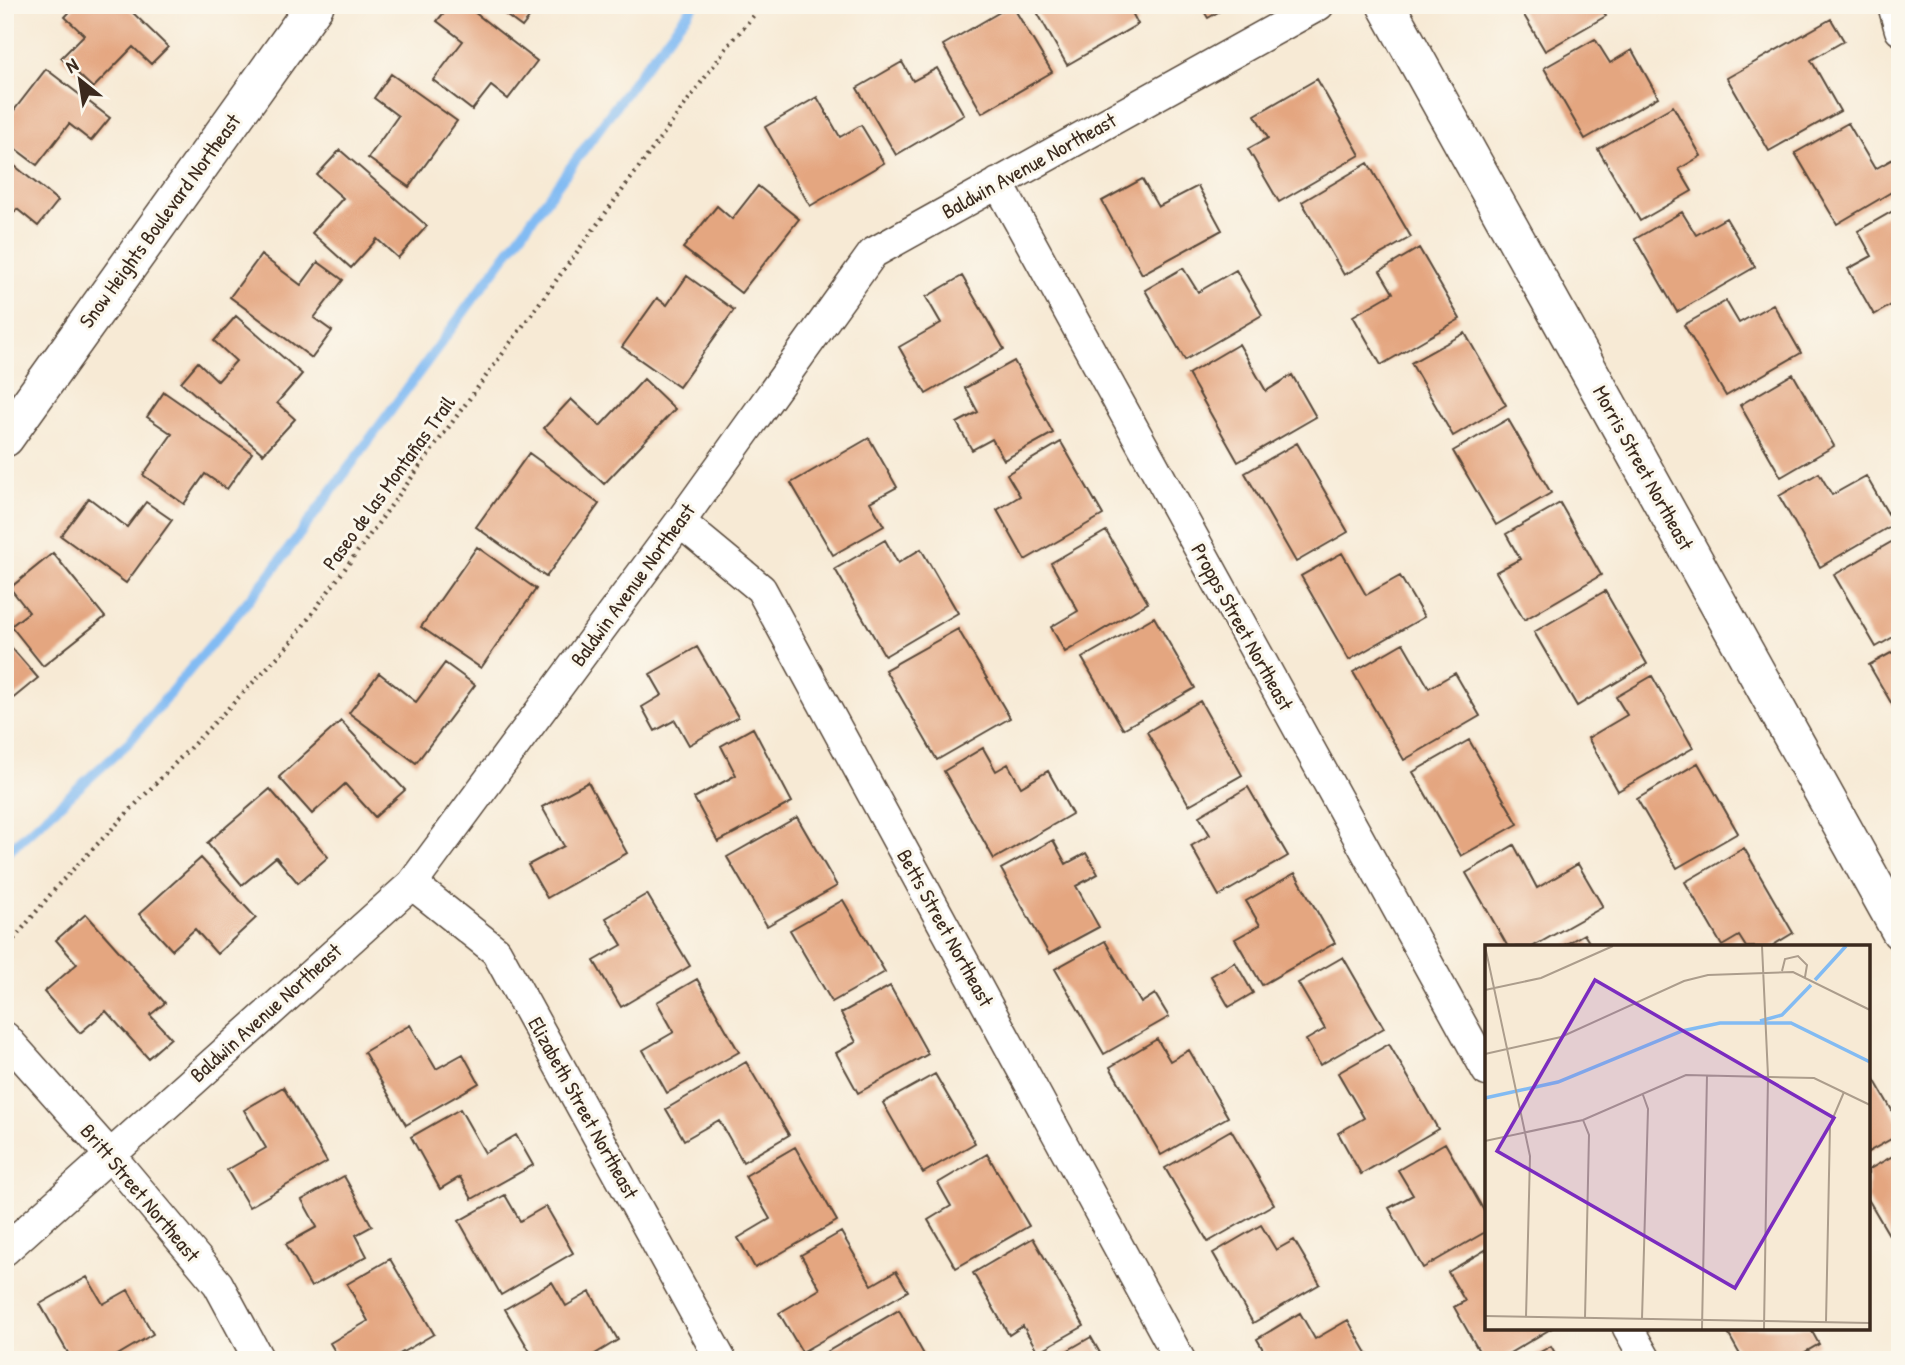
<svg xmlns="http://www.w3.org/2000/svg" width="1905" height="1365" viewBox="0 0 1905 1365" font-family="'Patrick Hand',sans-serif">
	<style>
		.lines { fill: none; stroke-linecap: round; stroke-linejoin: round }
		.stream { stroke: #82bbf3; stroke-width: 10 }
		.building { fill: #e4a680 }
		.minor-casing { stroke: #574739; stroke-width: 33 }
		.tertiary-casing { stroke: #574739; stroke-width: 40 }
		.path { stroke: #574739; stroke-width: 4.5; stroke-dasharray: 2 5; stroke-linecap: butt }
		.minor { stroke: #fff; stroke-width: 30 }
		.tertiary { stroke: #fff; stroke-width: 37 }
		.labels { text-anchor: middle; stroke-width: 6; stroke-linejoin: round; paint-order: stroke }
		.street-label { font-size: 21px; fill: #3b2a1e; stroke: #fbf7ec }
		.inset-river { fill: none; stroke: #82bbf3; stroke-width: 3.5 }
		.inset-road { fill: none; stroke: #ac9d8c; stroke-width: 2 }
		.view { fill: #7b2cbf; fill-opacity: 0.15; stroke: #7b2cbf; stroke-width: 3.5 }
		.inset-edge { fill: none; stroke: #3b2a1e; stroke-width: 3.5 }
	</style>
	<rect width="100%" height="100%" fill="#fbf7ec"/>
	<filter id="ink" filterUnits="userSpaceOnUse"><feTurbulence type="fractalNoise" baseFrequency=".0143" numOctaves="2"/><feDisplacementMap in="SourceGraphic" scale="14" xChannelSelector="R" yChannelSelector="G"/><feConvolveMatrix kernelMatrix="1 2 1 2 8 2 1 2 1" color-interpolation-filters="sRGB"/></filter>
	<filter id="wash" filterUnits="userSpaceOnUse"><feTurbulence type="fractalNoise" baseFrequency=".00686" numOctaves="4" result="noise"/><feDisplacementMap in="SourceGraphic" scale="28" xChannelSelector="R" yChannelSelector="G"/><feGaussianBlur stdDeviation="1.57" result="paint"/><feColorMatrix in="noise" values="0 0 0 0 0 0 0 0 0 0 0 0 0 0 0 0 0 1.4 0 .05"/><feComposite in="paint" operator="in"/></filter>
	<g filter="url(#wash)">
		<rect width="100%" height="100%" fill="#f7ead5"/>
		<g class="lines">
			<path class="stream" d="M5 854 129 742 268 577 646 65 694 5"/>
		</g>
		<g id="blocks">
			<path class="building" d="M76 5H125L168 47 151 64 133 47 93 88 61 58 84 35 65 17Z
				M450 5H465L537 61 508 99 491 86 472 110 433 80 463 41 437 21Z
				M492 5H539L522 27Z
				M1012 5 1052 72 982 113 943 45Z
				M1033 5H1128L1138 24 1067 65Z
				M1200 5H1230L1208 18Z
				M1518 5H1599L1606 16 1545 51Z
				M1831 19 1844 41 1811 60 1840 111 1769 151 1727 78Z
				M1595 39 1610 63 1632 50 1658 97 1585 139 1544 68Z
				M902 62 913 81 937 68 964 115 896 155 857 88Z
				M46 69 110 118 91 141 69 124 37 165 5 141V122Z
				M391 74 457 121 409 187 368 158 398 116 374 98Z
				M1317 79 1360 155 1279 202 1248 149 1268 138 1255 115Z
				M817 97 840 137 861 125 884 163 810 206 765 127Z
				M1673 106 1701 156 1679 169 1692 191 1640 221 1598 149Z
				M1848 123 1875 169 1900 155V187L1837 224 1795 153Z
				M340 150 427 226 398 258 377 239 351 268 312 233 343 198 317 175Z
				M5 158 58 201 38 226 17 209 5 224Z
				M1368 163 1411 237 1344 275 1302 202Z
				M1142 179 1158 207 1198 186 1222 230 1142 274 1102 201Z
				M758 186 799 219 741 293 683 248 717 206 732 219Z
				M1900 207V300L1874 315 1848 269 1872 256 1858 231Z
				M1682 212 1696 235 1726 218 1755 267 1677 312 1635 239Z
				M1419 248 1460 319 1381 365 1353 316 1393 293 1380 271Z
				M261 255 301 285 318 262 343 280 314 318 332 331 312 358 230 297Z
				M1183 268 1198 292 1236 270 1262 315 1185 360 1145 290Z
				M687 276 734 310 679 387 622 347 657 298 667 305Z
				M962 276 1004 349 926 394 899 347 941 323 926 297Z
				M1726 301 1739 323 1773 304 1801 353 1726 396 1684 325Z
				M236 316 302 374 277 403 295 419 263 454 181 382 198 362 218 381 236 361 214 341Z
				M1465 333 1506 405 1453 436 1411 363Z
				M1239 344 1266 391 1292 375 1316 417 1238 462 1188 374Z
				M1014 361 1053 433 1004 460 992 439 972 450 957 423 978 412 965 388Z
				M1793 374 1834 446 1781 477 1740 405Z
				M644 379 675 409 604 484 544 428 571 399 600 426Z
				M164 392 252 453 227 489 205 474 184 504 143 475 172 434 147 417Z
				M1508 419 1551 493 1496 525 1453 451Z
				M869 438 897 487 870 502 884 526 833 555 791 483Z
				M1061 442 1103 515 1025 560 997 510 1020 496 1007 474Z
				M1297 443 1348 532 1296 562 1245 473Z
				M529 453 599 504 546 577 476 527Z
				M1819 473 1832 495 1866 476 1894 524 1820 567 1779 496Z
				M89 498 127 527 146 502 172 520 126 583 61 536Z
				M1560 503 1601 575 1524 620 1496 572 1520 559 1506 534Z
				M1106 531 1148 603 1065 652 1051 627 1078 611 1051 563Z
				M1900 537V633L1876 647 1834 575Z
				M885 540 898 563 921 549 958 613 885 656 835 569Z
				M477 547 536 589 481 668 421 627Z
				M53 553 105 617 43 666 11 626 29 612 10 588Z
				M1342 553 1366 595 1400 576 1424 617 1349 660 1301 576Z
				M1605 591 1647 664 1577 706 1534 632Z
				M1154 617 1195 688 1123 729 1082 658Z
				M958 629 1010 718 937 760 885 670Z
				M5 640 38 678 5 705Z
				M1403 643 1429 688 1455 673 1480 716 1404 760 1353 672Z
				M697 647 738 717 689 745 675 720 655 731 642 707 662 695 650 674Z
				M1900 648V718L1869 665Z
				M445 663 475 685 416 763 349 713 379 673 416 702Z
				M1652 676 1693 748 1618 791 1588 738 1627 715 1616 697Z
				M1200 701 1242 775 1189 805 1147 732Z
				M341 721 405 790 375 817 345 784 312 814 279 777Z
				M753 728 792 802 718 842 694 798 736 775 721 746Z
				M1469 740 1518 824 1461 856 1413 772Z
				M983 748 996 771 1008 764 1021 787 1048 771 1072 814 994 859 944 771Z
				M1698 763 1738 833 1677 868 1637 799Z
				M588 782 627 853 547 898 528 865 564 846 542 807Z
				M1248 787 1288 856 1219 896 1191 846 1210 835 1199 816Z
				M270 789 328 857 298 883 276 857 242 885 207 843Z
				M797 817 837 886 767 926 727 857Z
				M1053 840 1066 864 1086 853 1098 874 1076 886 1099 927 1049 954 1001 869Z
				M1514 845 1537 888 1578 864 1603 907 1532 947H1508L1466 873Z
				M1744 848 1793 933 1770 947H1746L1739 936 1722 946 1685 882Z
				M201 858 256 918 217 954 195 929 172 950 139 914Z
				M1295 873 1335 943 1262 985 1235 939 1260 925 1246 901Z
				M647 894 690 966 621 1007 594 961 622 945 606 918Z
				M843 900 885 972 832 1002 790 930Z
				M86 914 165 1003 150 1015 171 1038 148 1058 106 1011 80 1033 44 992 77 964 56 940Z
				M1584 934 1592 947H1561Z
				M1105 941 1141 1003 1155 994 1169 1017 1104 1054 1055 969Z
				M1343 957 1384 1028 1320 1065 1306 1040 1325 1029 1298 983Z
				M1235 962 1253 993 1229 1007 1211 976Z
				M697 979 739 1052 667 1093 643 1050 674 1032 657 1002Z
				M890 986 928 1054 858 1093 836 1053 856 1042 841 1013Z
				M410 1025 436 1069 463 1054 479 1083 406 1125 364 1052Z
				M1157 1039 1170 1061 1189 1050 1228 1117 1161 1155 1110 1067Z
				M1389 1044 1438 1129 1361 1174 1338 1133 1364 1118 1338 1073Z
				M746 1062 789 1135 743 1162 719 1120 684 1140 666 1109Z
				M1868 1069 1900 1124V1134L1868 1152Z
				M935 1074 975 1143 923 1173 883 1103Z
				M283 1087 327 1162 249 1207 227 1170 266 1148 244 1110Z
				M460 1109 485 1153 516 1135 533 1165 472 1199 460 1177 440 1189 411 1137Z
				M1231 1130 1274 1204 1208 1242 1165 1168Z
				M1445 1143 1487 1216V1231L1423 1268 1389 1208 1413 1195 1398 1170Z
				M795 1147 837 1221 755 1268 738 1238 770 1219 745 1176Z
				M1900 1152V1242L1895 1245 1868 1199V1170Z
				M987 1154 1029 1226 956 1268 928 1220 951 1206 938 1183Z
				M344 1176 372 1226 356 1235 367 1256 311 1287 286 1244 317 1227 302 1200Z
				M505 1195 520 1221 546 1206 573 1253 501 1295 459 1221Z
				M1261 1225 1276 1250 1294 1240 1320 1284 1253 1323 1213 1253Z
				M841 1232 872 1285 896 1271 908 1291 802 1352 779 1313 820 1289 801 1255Z
				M1033 1238 1084 1326 1038 1352 1023 1326 1009 1335 973 1273Z
				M1487 1249V1328H1552L1498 1360H1484L1454 1307 1465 1301 1448 1272Z
				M390 1259 434 1334 389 1360H340L330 1343 368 1321 347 1284Z
				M87 1277 103 1304 128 1290 153 1334 109 1360H72L40 1304Z
				M552 1282 566 1306 590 1292 618 1340 585 1360H535L505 1309Z
				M899 1310 927 1360H813Z
				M1300 1313 1315 1339 1348 1320 1371 1360H1269L1257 1339Z
				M1725 1328H1810L1819 1344 1791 1360H1743Z
				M1091 1337 1104 1360H1051Z
				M1551 1346 1559 1360H1526Z"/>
		</g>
	</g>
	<g filter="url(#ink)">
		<use href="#blocks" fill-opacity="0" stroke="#574739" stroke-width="2"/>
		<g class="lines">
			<defs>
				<path id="minor" d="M1893 5 1900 30
					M998 183 1487 1071
					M680 522 761 589 1180 1360
					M412 884 496 951 721 1360
					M5 1037 109 1154 218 1284 259 1360
					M5 1250 412 884 680 522 873 253 1319 5
					M1628 1328 1646 1360"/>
				<path id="tertiary" d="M1386 5 1900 931
					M5 438 315 5"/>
			</defs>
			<use href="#minor" class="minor-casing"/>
			<use href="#tertiary" class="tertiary-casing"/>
			<path class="path" d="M5 950 59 884 289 645 725 50 762 5"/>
			<use href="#minor" class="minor"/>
			<use href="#tertiary" class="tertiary"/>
		</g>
	</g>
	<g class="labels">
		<g class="street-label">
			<text transform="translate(1029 166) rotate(-29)" y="7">Baldwin Avenue Northeast</text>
			<text transform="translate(160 221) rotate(-54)" y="7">Snow Heights Boulevard Northeast</text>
			<text transform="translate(1643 468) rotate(61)" y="7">Morris Street Northeast</text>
			<text transform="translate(389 483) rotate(-54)" y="7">Paseo de las Montañas Trail</text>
			<text transform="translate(633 585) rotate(-54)" y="7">Baldwin Avenue Northeast</text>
			<text transform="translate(1242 627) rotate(61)" y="7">Propps Street Northeast</text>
			<text transform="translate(945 928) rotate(61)" y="7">Betts Street Northeast</text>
			<text transform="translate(266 1013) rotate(-42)" y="7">Baldwin Avenue Northeast</text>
			<text transform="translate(583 1108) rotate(61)" y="7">Elizabeth Street Northeast</text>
			<text transform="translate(140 1193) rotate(50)" y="7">Britt Street Northeast</text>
		</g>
	</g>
	<g transform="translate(1485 945)">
		<rect width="385" height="385" fill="#f7ead5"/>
		<path class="inset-river" d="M330 35 361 1M275 76 297 70 326 40M0 153 73 137 197 86 235 78H306L385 117"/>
		<path class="inset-road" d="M0 1 45 211 41 372M277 1 283 131 279 384M297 26 300 14 313 11 322 20 320 32M0 45 56 33 128 1M0 109 76 92 199 36 223 30 308 27 385 65M98 175 104 190 100 373M0 196 98 175 201 130 329 133 385 160M0 371 385 378M157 374 163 164 158 150M341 377 345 180 359 147M217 384 222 130"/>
		<path class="view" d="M110 35 349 173 250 343 12 206Z"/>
		<rect width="385" height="385" class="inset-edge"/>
	</g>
	<rect width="1905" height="1365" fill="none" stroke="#fbf7ec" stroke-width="28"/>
	<g transform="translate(80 80) rotate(330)" stroke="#fbf7ec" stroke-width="5" paint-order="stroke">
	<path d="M0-5L12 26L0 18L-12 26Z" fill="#3b2a1e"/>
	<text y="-10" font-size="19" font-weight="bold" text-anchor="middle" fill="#3b2a1e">N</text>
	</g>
</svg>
